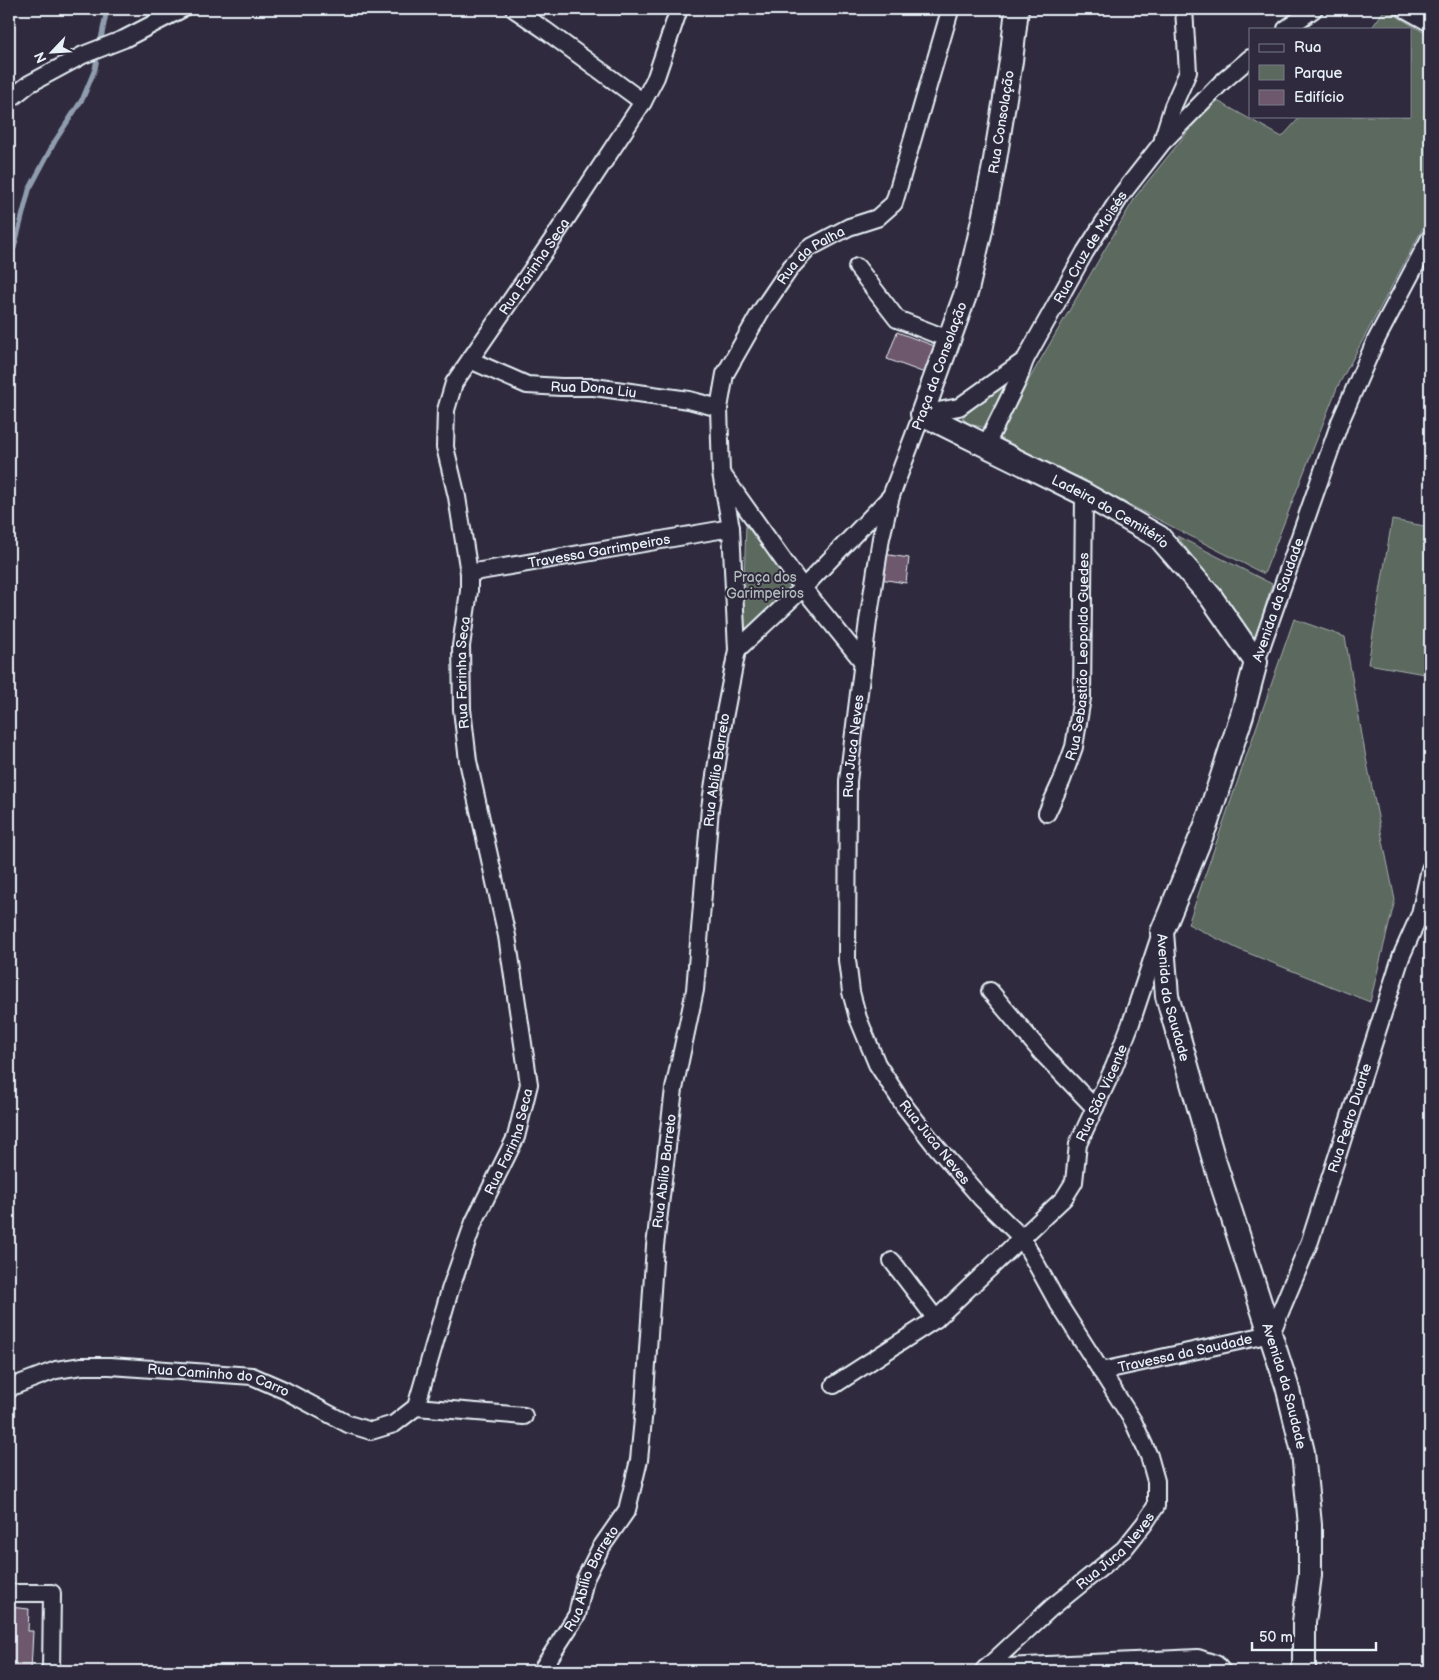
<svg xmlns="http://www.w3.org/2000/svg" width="1439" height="1680" viewBox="0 0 1439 1680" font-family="'Balsamiq Sans',sans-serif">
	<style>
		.green { fill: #5c695e; stroke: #a2adab }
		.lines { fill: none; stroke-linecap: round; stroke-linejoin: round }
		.stream { stroke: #8f9daf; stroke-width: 5 }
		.building { fill: #6e586d; stroke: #e8f1f8 }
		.street-casing { stroke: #e8f1f8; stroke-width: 20 }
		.secondary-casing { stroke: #e8f1f8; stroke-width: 26 }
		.street { stroke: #2f2a3d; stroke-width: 16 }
		.secondary { stroke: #2f2a3d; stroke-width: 22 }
		.labels { text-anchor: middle; stroke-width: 4; stroke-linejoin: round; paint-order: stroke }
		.street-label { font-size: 14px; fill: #e8f1f8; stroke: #2f2a3d }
		.park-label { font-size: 14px; fill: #b0bbba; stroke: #2f2a3d }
	</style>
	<rect width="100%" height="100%" fill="#2f2a3d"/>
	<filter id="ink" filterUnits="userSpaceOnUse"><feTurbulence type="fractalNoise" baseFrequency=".02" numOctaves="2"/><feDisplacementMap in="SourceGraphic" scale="10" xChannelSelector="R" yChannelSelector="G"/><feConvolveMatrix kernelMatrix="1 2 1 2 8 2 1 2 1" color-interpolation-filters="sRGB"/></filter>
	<g filter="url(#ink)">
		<path class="green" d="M1385 9 1430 36V215L1337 388 1264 574 996 436 1136 196 1214 99 1282 137 1301 116H1410V29H1371Z
			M1013 375 986 428 969 424 962 418Z
			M1392 520 1430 527V675L1368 664Z
			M746 525 793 588 742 636Z
			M1177 536 1272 584 1255 640Z
			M1294 619 1345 637 1366 758 1395 900 1370 1002 1238 949 1188 924Z"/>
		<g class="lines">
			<path class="stream" d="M100 44 107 9
				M9 253 14 248 29 190 55 141 83 98 95 69 98 53"/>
		</g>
		<path class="building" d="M897 332 940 348 930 375 887 359Z
			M883 554 909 558 906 583 880 579Z
			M9 1607 29 1609 28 1631H33L31 1671H9Z"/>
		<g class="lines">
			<defs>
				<g id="street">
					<path d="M514 9 545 30 643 102"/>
					<path d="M1405 9 1430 23"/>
					<path d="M1286 29 1314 9"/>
					<path d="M9 100 29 84 83 55 124 39 182 9"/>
					<path d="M1163 138 1173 106 1188 72 1184 9"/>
					<path d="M857 267 897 319 948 339"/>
					<path id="s1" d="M470 360 527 385 561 387H594L689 400 719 408"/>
					<path d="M986 445 1018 380 1025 360"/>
					<path d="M725 478 803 588 863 662"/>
					<path id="s2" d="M469 573 731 528"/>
					<path d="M737 650 803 588 891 496"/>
					<path id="s3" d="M1256 662 1340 422 1375 342 1430 238"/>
					<path id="s4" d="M1047 813 1062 780 1074 747 1082 698 1084 494"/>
					<path d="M1420 914 1430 869"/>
					<path d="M990 991 1042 1053 1095 1108"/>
					<path d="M892 1261 936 1319"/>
					<path id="s5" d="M1101 1371 1271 1334 1310 1241 1401 957 1420 914 1430 906"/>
					<path id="s6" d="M834 1385 936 1319 1064 1198 1074 1182 1078 1144 1114 1067 1131 1023 1159 939"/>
					<path id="s7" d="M9 1390 11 1387 56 1370 82 1366H110L252 1376 284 1390 348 1424 371 1431 394 1424 416 1407"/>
					<path id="s8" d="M416 1407 450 1290 474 1222 516 1137 529 1084 507 936 468 761 462 709 461 646 469 591V573L457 497 445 447 446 410 454 383 551 242 643 102 656 77 679 9"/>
					<path d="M416 1407 524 1416"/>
					<path d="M9 1593H52L51 1671"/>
					<path d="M986 1668 1198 1658 1216 1664 1222 1671"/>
					<path id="s9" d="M541 1671 577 1615 585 1579 600 1549 627 1510 639 1460 644 1409 655 1246 674 1089 695 990 710 808 724 718 737 650 731 528 721 473 719 408 725 374 761 311 791 267 809 248 849 227 877 218 894 203 949 14V9"/>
					<path id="s10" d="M983 1671 1051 1608 1124 1549 1144 1524 1156 1506V1481L1149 1456 1133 1421 1056 1300 1022 1238 981 1198 934 1144 903 1104 877 1064 858 1018 851 992 847 960 848 781 868 621 881 538 891 496 922 414 959 407 1025 360 1085 252 1122 194 1162 143 1222 82 1250 58"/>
				</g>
				<g id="secondary">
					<path id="s11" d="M1017 9 1011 61 994 166 980 234 967 290 922 414 1084 494 1159 537 1211 597 1256 662 1242 715 1206 825 1162 932 1167 996 1214 1160 1287 1386 1303 1452 1310 1525V1575L1304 1622V1671"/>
				</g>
			</defs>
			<use href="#street" class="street-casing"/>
			<use href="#secondary" class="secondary-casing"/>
			<use href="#street" class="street"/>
			<use href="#secondary" class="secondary"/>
		</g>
	</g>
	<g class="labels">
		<g class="street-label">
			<text transform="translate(1001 122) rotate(-81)" y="5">Rua Consolação</text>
			<text dy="5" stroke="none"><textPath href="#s10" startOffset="1684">Rua Cruz de Moisés</textPath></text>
			<text dy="5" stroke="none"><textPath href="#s9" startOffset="1479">Rua da Palha</textPath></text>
			<text dy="5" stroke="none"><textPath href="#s8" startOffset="1196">Rua Farinha Seca</textPath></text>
			<text transform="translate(939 366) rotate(-70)" y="5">Praça da Consolação</text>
			<text dy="5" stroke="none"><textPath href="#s1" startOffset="129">Rua Dona Liu</textPath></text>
			<text dy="5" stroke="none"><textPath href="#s11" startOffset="630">Ladeira do Cemitério</textPath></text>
			<text dy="5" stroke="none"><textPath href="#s2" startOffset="132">Travessa Garrimpeiros</textPath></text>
			<text dy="5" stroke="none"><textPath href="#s3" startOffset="66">Avenida da Saudade</textPath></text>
			<text dy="5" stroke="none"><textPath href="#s4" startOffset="162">Rua Sebastião Leopoldo Guedes</textPath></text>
			<text dy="5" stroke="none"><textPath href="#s8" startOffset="761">Rua Farinha Seca</textPath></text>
			<text dy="5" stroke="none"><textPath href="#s10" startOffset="1094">Rua Juca Neves</textPath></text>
			<text dy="5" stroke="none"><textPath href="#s9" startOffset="931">Rua Abílio Barreto</textPath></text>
			<text dy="5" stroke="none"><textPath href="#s11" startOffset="1196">Avenida da Saudade</textPath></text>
			<text dy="5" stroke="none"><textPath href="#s6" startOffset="411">Rua São Vicente</textPath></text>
			<text dy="5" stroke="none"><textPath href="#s5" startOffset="404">Rua Pedro Duarte</textPath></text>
			<text dy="5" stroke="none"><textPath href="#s8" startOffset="282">Rua Farinha Seca</textPath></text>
			<text transform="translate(935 1142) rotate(51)" y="5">Rua Juca Neves</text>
			<text dy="5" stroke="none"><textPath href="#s9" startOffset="526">Rua Abílio Barreto</textPath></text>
			<text dy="5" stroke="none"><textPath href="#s5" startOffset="86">Travessa da Saudade</textPath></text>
			<text dy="5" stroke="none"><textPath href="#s7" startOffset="216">Rua Caminho do Carro</textPath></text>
			<text dy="5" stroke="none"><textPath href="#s11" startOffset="1601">Avenida da Saudade</textPath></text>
			<text dy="5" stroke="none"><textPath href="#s10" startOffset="179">Rua Juca Neves</textPath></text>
			<text dy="5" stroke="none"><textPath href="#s9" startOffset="106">Rua Abílio Barreto</textPath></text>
		</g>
		<g class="park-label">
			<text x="765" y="582">Praça dos<tspan x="765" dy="16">Garimpeiros</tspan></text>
		</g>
	</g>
	<rect width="1439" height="1680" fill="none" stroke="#2f2a3d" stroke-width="30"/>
	<rect x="15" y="15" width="1409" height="1650" fill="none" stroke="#e8f1f8" stroke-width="2" filter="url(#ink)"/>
	<rect x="1249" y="28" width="162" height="90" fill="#2f2a3d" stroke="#797a88"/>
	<rect x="1259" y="44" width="25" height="8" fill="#2f2a3d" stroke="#797a88"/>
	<text x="1294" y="52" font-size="15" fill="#e8f1f8">Rua</text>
	<rect x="1259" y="65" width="25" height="15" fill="#5c695e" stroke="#797a88"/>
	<text x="1294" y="78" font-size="15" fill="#e8f1f8">Parque</text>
	<rect x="1259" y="90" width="25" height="15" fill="#6e586d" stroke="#797a88"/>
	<text x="1294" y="102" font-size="15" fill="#e8f1f8">Edifício</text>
	<g transform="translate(52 52) rotate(245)" stroke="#2f2a3d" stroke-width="4" paint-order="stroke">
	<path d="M0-4L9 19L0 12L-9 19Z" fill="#e8f1f8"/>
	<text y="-8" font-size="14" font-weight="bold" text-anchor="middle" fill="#e8f1f8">N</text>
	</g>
	<path d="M1252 1642v8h124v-8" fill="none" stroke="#e8f1f8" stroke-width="2.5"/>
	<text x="1259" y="1642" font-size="15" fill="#e8f1f8" stroke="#2f2a3d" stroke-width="4" paint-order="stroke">50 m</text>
</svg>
